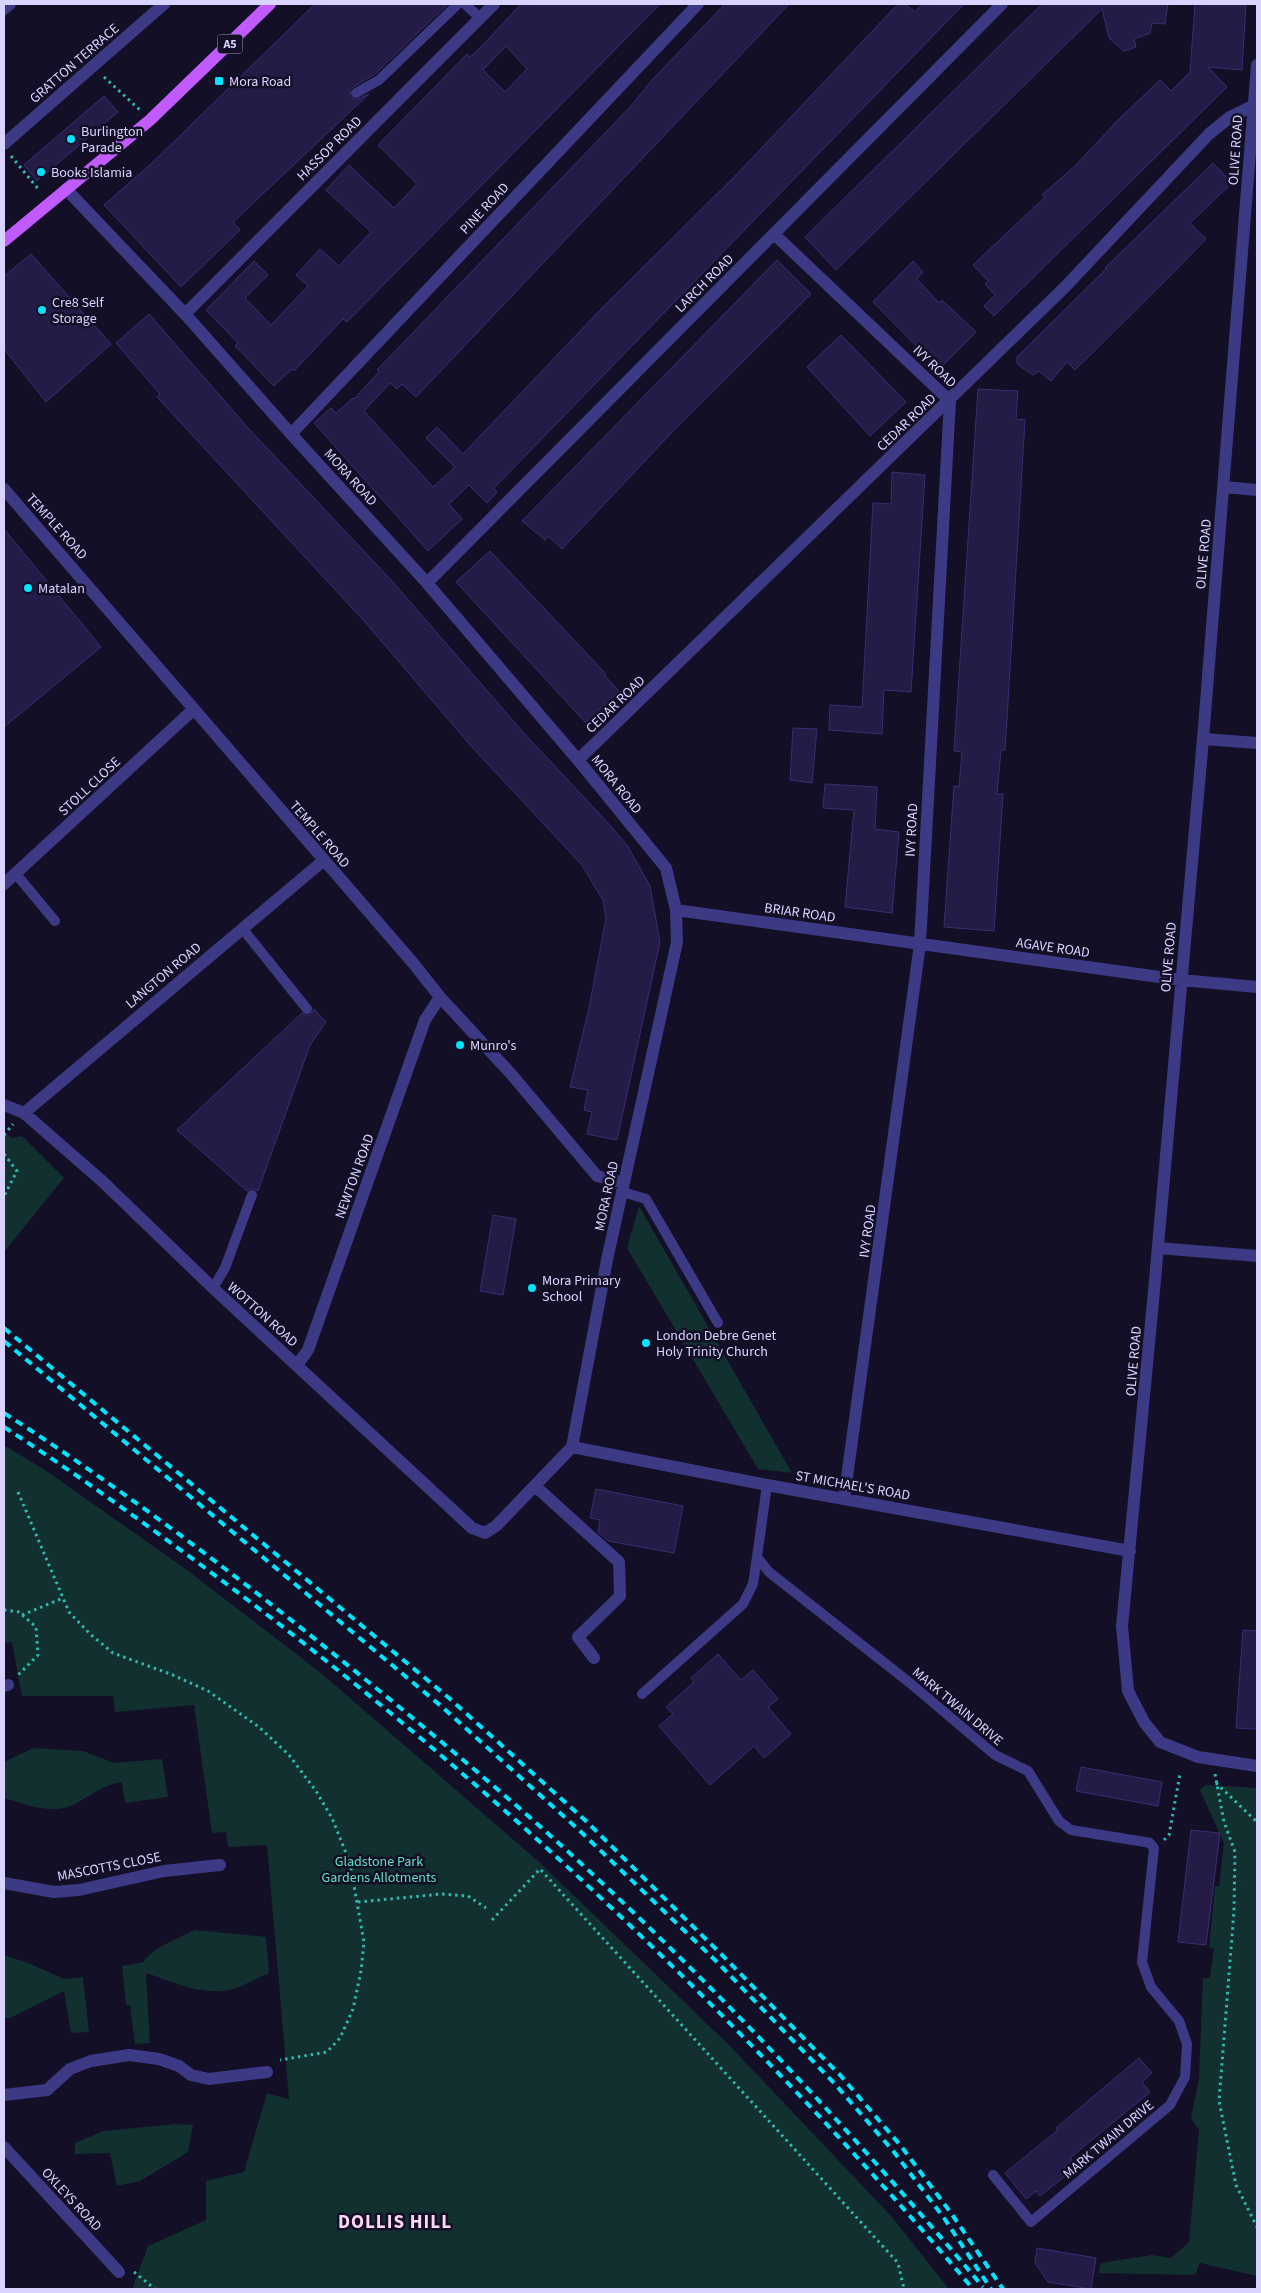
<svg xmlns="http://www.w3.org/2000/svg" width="1261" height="2293" viewBox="0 0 1261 2293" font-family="'Source Sans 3',sans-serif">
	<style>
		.green { fill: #12302f }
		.building { fill: #241b47; stroke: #3b2d73; fill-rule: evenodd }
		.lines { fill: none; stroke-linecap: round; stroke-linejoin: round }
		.path { stroke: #2fb8b0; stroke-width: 3; stroke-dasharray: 2.5 4; stroke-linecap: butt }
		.lane { stroke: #3d3a85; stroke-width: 10 }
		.street { stroke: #3d3a85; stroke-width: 12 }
		.primary { stroke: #c25bff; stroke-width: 12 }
		.rail { stroke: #00e5ff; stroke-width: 4; stroke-dasharray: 8 6; stroke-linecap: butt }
		.poi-dot { fill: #00e5ff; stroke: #130f26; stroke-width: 2 }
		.labels { text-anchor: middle; stroke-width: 5; stroke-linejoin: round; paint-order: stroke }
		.shield { fill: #130f26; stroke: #9e99be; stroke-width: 1 }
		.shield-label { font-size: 12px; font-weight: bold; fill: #d9d4ff }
		.street-label { font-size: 14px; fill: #d9d4ff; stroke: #130f26 }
		.poi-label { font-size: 14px; fill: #d9d4ff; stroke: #130f26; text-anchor: start }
		.park-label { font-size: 14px; fill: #5fe0c0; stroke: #130f26 }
		.district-label { font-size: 19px; font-weight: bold; letter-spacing: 1px; fill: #ffd6f0; stroke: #130f26 }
	</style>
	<rect width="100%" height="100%" fill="#130f26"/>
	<path class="green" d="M4 1133 13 1138 22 1136 64 1178 4 1252Z
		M639 1206 792 1473 758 1469 627 1248Z
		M4 1445 48 1472 187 1570 321 1673 538 1861 730 2046 892 2217 949 2289H132L148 2246 206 2220V2181L244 2172 267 2093 289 2099 267 1845 228 1847 226 1832 212 1833 194 1705 115 1712 113 1696H22L12 1642 4 1643Z
		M33 1748 83 1751 114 1763 162 1759 168 1797 125 1803 122 1782C104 1784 89 1797 73 1805 53 1815 23 1804 4 1798V1762Z
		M1205 1785 1257 1788V2276L1200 2263 1195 2275 1098 2273 1101 2263 1152 2255 1171 2258 1189 2242 1199 2130 1191 2118 1199 2078 1203 1978H1210L1214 1948H1209L1215 1886H1219L1224 1843 1200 1790Z
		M195 1930 266 1937 269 1973C257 1978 245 1985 233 1989 204 1997 173 1982 146 1973L150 2043 135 2044 130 2005H126L122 1966 144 1962C150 1948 182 1937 195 1930Z
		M4 1955 31 1964 64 1979 83 1977 89 2032 71 2033 64 1991 10 2018H4Z
		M176 2124 193 2125 188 2152 140 2181 117 2186 110 2153 75 2154V2143L103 2131Z"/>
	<path class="building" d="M315 4H448L375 74 350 89V96L355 100 369 94 233 222 240 230 181 287 104 205 153 162Z
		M521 4H660L347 322 343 319 294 371 292 369 274 386 235 346 238 343 206 310 254 261 268 275 245 298 271 325 308 286 296 275 320 249 339 266 371 232 326 190 349 165 394 208 417 184 378 145 467 54 470 57 481 47ZM506 46 527 69 505 92 483 70Z
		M725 4H789L416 397 402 384 397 389 390 383 364 411 433 487 455 467 426 438 437 427 463 454 602 308 737 174 898 4H905L915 12 922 4H964L494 488 497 492 487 503 469 485 449 504 462 519 428 551 314 423 331 408 336 413 353 398 354 399 379 372 377 370 631 106 653 79Z
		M1042 4H1168L1165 24 1152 23 1150 33 1134 39 1136 47 1124 51 1109 38 1102 9 836 270 805 237Z
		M1195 4H1246L1242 70 1208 67 1227 87 994 316 984 306 995 295 985 284 988 281 973 265 1045 197 1042 195 1076 165 1119 119 1160 80 1171 91 1190 72Z
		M104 96 118 112 37 181 24 165Z
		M1213 163 1232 183 1190 223 1206 239 1167 279 1075 370 1067 362 1051 381 1039 371 1033 375 1017 364V357L1106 269 1105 268Z
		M31 254 111 344 46 402 4 349V276Z
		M777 260 811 294 677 427 562 549 548 536 545 540 522 521Z
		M913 261 923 272 917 279 939 303 942 300 976 332 939 369 873 302Z
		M149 314 249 429 392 581 522 731 607 822 627 845 650 886 660 942 617 1140 587 1134 592 1112 584 1110 588 1090 570 1087 589 1008 606 918 603 900 598 892 582 865 471 746 365 622 157 397 160 394 116 343Z
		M841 335 906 402 870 436 807 367Z
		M978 389 1018 391 1016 419 1025 420 1007 719 1005 750H1001L997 794H1003L994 931 944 927 954 786 959 787 962 752 954 751Z
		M892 472 925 475 911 692 884 690 882 734 829 730 830 705 862 707 873 503 891 504Z
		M4 529 101 647 4 727Z
		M490 551 606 674 605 676 619 691 586 723 456 582Z
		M793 728 817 729 812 783 790 780Z
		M825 784 877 787 875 829 899 832 892 913 845 907 854 810 823 808Z
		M314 1009 326 1022 310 1045 258 1191 251 1188 247 1191 177 1130 302 1013 309 1016Z
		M493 1215 516 1219 503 1295 480 1291Z
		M596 1489 683 1506 674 1553 608 1541 598 1532 600 1520 590 1518Z
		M1243 1630 1257 1631V1729L1236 1728Z
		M718 1654 741 1680 753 1670 778 1699 768 1707 791 1734 764 1758 754 1746 710 1785 659 1726 673 1714 666 1707 694 1682 691 1678Z
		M1081 1767 1162 1782 1158 1806 1076 1791Z
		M1191 1830 1220 1833 1206 1945 1178 1942Z
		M1139 2058 1152 2073 1142 2082 1150 2092 1070 2158 1072 2160 1064 2167 1069 2173 1040 2196 1036 2191 1026 2199 1005 2173 1058 2130 1056 2128Z
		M1037 2248 1096 2258 1091 2289 1048 2282 1035 2263Z"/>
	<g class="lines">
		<path class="path" d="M104 77 140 110
			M11 156 40 191
			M4 1135 13 1124
			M4 1154 17 1171 4 1196
			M18 1492 69 1612 90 1634 113 1653 173 1675 208 1691 259 1727 289 1755 316 1791 332 1818 350 1863 364 1942 361 1971 353 2009 340 2038 327 2052 280 2060
			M4 1610 19 1612 36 1627 38 1655 17 1676
			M22 1615 63 1598
			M1215 1774 1224 1822 1235 1852 1234 1911 1219 2101 1236 2185 1257 2227
			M1216 1783 1257 1822
			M1164 1840 1169 1835 1180 1774
			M358 1902 442 1894 468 1896 486 1908
			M492 1920 540 1869 898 2263 904 2289
			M134 2272 155 2289"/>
		<path class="lane" d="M465 4 480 18
			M356 93 379 80 458 4
			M16 874 55 921
			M242 928 307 1009
			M623 1192 646 1199 718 1323
			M213 1288 225 1268 252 1195
			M767 1485 757 1557 769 1572 910 1683 995 1755 1028 1771 1059 1821 1071 1830 1145 1842 1150 1843 1154 1848 1142 1962 1151 1987 1179 2021 1187 2044 1185 2077 1170 2105 1031 2222 993 2175
			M642 1694 743 1604 753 1584 757 1557"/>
		<path class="street" d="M4 9 10 4
			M1257 65 1203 739 1154 1291 1122 1626 1128 1691 1144 1722 1160 1742 1198 1757 1257 1766
			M4 144 164 4
			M774 234 950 401 920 944 844 1499
			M185 314 494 4
			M291 434 698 4
			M1224 487 1257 490
			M4 489 413 963 440 997 512 1075 597 1176 624 1183
			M427 583 1002 4
			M1203 739 1257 743
			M578 760 1065 287 1209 134 1230 117 1253 106
			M4 884 194 709
			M676 910 1181 980 1257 987
			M4 1105 24 1113 102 1181 213 1288 472 1528 485 1533 496 1526 572 1447 607 1260 677 942 676 910 666 868 578 760 427 583 291 434 185 314 66 189
			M24 1113 323 861
			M1158 1248 1257 1256
			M297 1365 308 1350 425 1020 440 997
			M572 1447 767 1485 1130 1551
			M535 1486 619 1562 620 1596 578 1637 594 1658
			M4 1686 8 1685
			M4 1883 54 1892 79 1890 164 1871 220 1865
			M4 2095 47 2090 70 2069 91 2061 129 2055 159 2059 179 2066 191 2075 209 2079 267 2072
			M4 2147 119 2272"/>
		<path class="primary" d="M4 241 150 120 270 4"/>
		<path class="rail" d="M4 1328 449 1698 586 1821 721 1954 841 2076 901 2146 951 2213 1003 2289
			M4 1341 441 1706 579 1830 716 1961 835 2084 894 2152 944 2218 991 2289
			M4 1413C121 1488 232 1572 340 1659 416 1720 491 1782 563 1847 713 1983 853 2132 983 2287
			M4 1427C66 1467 126 1510 186 1554 477 1767 740 2014 973 2289"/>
	</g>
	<g class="poi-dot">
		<rect x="214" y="76" width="10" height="10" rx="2.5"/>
		<circle cx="71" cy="139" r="5"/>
		<circle cx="41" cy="172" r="5"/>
		<circle cx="42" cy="310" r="5"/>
		<circle cx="28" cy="588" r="5"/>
		<circle cx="460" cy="1045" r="5"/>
		<circle cx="532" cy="1288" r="5"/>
		<circle cx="646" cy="1343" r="5"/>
	</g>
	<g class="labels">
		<rect class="shield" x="217.5" y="34.5" width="25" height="19" rx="4"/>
		<g class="shield-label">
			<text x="230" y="48">A5</text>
		</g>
		<g class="street-label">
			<text transform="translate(74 63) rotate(-41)" y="5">GRATTON TERRACE</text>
			<text transform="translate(329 148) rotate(-45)" y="5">HASSOP ROAD</text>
			<text transform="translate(1235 150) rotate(-86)" y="5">OLIVE ROAD</text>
			<text transform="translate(484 208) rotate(-47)" y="5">PINE ROAD</text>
			<text transform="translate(704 283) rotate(-45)" y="5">LARCH ROAD</text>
			<text transform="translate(935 366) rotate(44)" y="5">IVY ROAD</text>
			<text transform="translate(906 422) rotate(-44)" y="5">CEDAR ROAD</text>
			<text transform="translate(351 477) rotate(48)" y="5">MORA ROAD</text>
			<text transform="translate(57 526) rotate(48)" y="5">TEMPLE ROAD</text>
			<text transform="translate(1203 554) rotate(-85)" y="5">OLIVE ROAD</text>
			<text transform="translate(615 704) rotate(-44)" y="5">CEDAR ROAD</text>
			<text transform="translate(617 784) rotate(51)" y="5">MORA ROAD</text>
			<text transform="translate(89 786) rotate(-43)" y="5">STOLL CLOSE</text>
			<text transform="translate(911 830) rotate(-87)" y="5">IVY ROAD</text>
			<text transform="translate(320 834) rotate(49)" y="5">TEMPLE ROAD</text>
			<text transform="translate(800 912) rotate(8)" y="5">BRIAR ROAD</text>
			<text transform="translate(1053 947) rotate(8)" y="5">AGAVE ROAD</text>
			<text transform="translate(1168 957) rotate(-85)" y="5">OLIVE ROAD</text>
			<text transform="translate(163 975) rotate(-40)" y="5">LANGTON ROAD</text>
			<text transform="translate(354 1176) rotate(-70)" y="5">NEWTON ROAD</text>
			<text transform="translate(606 1196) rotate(-78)" y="5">MORA ROAD</text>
			<text transform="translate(867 1231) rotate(-82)" y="5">IVY ROAD</text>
			<text transform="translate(263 1314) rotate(42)" y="5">WOTTON ROAD</text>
			<text transform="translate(1133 1361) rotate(-85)" y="5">OLIVE ROAD</text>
			<text transform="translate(853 1485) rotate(10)" y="5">ST MICHAEL'S ROAD</text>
			<text transform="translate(958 1706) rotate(40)" y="5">MARK TWAIN DRIVE</text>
			<text transform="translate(109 1866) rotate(-11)" y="5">MASCOTTS CLOSE</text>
			<text transform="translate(1108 2139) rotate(-40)" y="5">MARK TWAIN DRIVE</text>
			<text transform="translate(72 2199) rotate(47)" y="5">OXLEYS ROAD</text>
		</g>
		<g class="poi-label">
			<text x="229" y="86">Mora Road</text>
			<text x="81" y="136">Burlington<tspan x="81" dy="16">Parade</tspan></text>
			<text x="51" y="177">Books Islamia</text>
			<text x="52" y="307">Cre8 Self<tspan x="52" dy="16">Storage</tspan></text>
			<text x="38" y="593">Matalan</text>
			<text x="470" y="1050">Munro's</text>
			<text x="542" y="1285">Mora Primary<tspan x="542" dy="16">School</tspan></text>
			<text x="656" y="1340">London Debre Genet<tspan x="656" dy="16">Holy Trinity Church</tspan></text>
		</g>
		<g class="park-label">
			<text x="379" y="1866">Gladstone Park<tspan x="379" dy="16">Gardens Allotments</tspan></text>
		</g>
		<g class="district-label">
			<text x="395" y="2228">DOLLIS HILL</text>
		</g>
	</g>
	<rect width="1261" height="2293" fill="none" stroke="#d9d4ff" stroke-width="10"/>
</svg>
